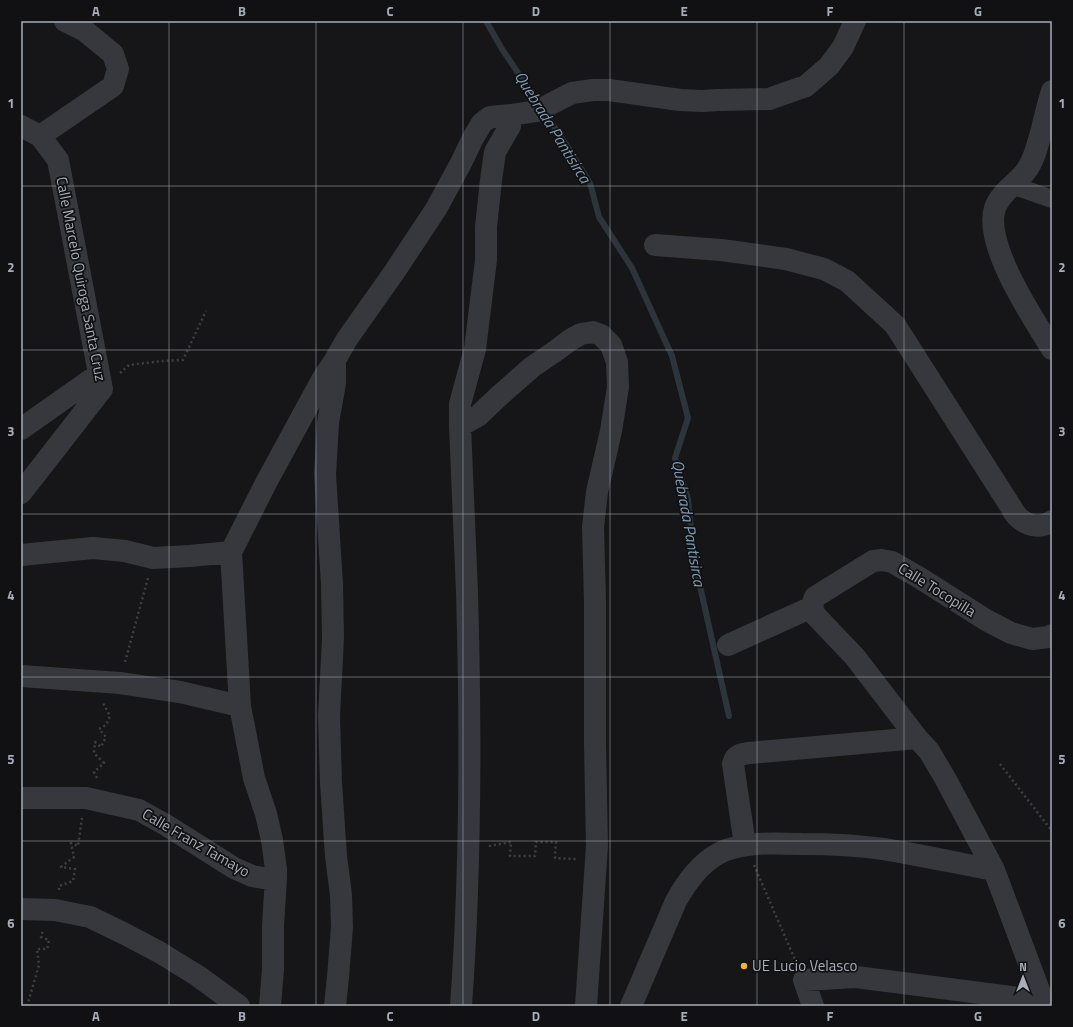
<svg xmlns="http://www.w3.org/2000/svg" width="1073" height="1027" viewBox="0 0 1073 1027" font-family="'Titillium Web',sans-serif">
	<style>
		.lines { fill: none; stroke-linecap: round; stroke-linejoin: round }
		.stream { stroke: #2c353c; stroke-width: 6 }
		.path { stroke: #3d3f44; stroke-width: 2.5; stroke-dasharray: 2 3; stroke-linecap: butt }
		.pedestrian { stroke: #37383d; stroke-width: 18 }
		.minor { stroke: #37383d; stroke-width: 22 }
		.grid { fill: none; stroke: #a8adb8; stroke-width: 1; stroke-opacity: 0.55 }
		.poi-dot { fill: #f2b134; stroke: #111113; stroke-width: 1.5 }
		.labels { text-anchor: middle; stroke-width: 3.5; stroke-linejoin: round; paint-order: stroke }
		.street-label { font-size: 15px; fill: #a8adb8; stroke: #111113 }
		.poi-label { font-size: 15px; fill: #a8adb8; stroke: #111113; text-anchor: start }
		.water-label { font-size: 16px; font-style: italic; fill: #7f9bb3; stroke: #111113 }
		.neatline { fill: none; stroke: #a8adb8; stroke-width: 1.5 }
		.grid-label { font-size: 13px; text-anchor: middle; font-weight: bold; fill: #a8adb8 }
	</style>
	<rect width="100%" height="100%" fill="#161618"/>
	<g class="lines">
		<path class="stream" d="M486 21 502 49 567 146 590 183 599 217 632 268 672 356 688 418 675 458 688 499 694 559 729 716"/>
		<path class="path" d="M120 373 129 365 163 361 183 360 206 311
			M125 662 148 578
			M1000 764 1052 831
			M97 778 94 772 104 763 94 753 95 742 101 747 106 737 99 729 106 725 110 716 104 705V702
			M489 846 511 842 510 856H535L536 842H556L555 858 576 859
			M754 865 796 962
			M59 890V886L73 881 75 869 61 867 74 857 71 843 78 846 82 818
			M27 1006 39 965 37 949H47L49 940 41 937 43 930"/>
		<path class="pedestrian" d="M1012 185 1052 199"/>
		<path class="minor" d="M1052 91C1048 103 1045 116 1042 129 1038 143 1035 159 1026 171 1016 184 1000 193 995 208 983 244 1033 318 1052 349
			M21 126 40 136 58 160 102 389 21 493
			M40 136 113 86 118 69 113 54 85 31 65 21
			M655 245 721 250 786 259 824 269 847 281 895 325 1011 507C1018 522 1036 532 1052 521
			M460 426 478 416 498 397 532 367 557 350 570 340 581 334 593 332 601 335 611 345 617 362 618 387 611 431 597 492 593 527 595 601V744L597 846 586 1006
			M21 429 99 374
			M231 552 267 481 323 378 335 360 347 339 395 271 436 209 461 163 473 138 482 123 490 117 511 115 537 111 572 93 593 90H609L680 100 702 101 719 100 769 99 806 86 829 66 843 47 855 21
			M231 552 240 706 254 778 266 814 272 840 276 869V878L273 926V969L270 1006
			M21 555 93 548 125 551 153 558 190 556 231 552
			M728 645 812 607
			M21 676 120 683 180 692 240 706
			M917 738 855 657 816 616C811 609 812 604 815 597L873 561 882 560 892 562 920 578 986 620 1011 633 1032 639 1049 637 1052 635
			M21 798H86L139 810 166 825 234 868 252 876 269 879 276 878
			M745 845 733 764C735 755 741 754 749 753L917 738 929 751 945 778 994 870
			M21 909 55 910 90 917 125 934 159 952 198 976 239 1006
			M335 1006 338 977 342 927 341 895 336 856 331 783 329 716 333 638 332 584 325 474 328 423 335 383V361
			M461 1006C471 868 471 730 467 592 465 537 462 481 460 426V404L475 349 486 260V227L491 180 495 152 510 126 511 115
			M631 1006 676 901C687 881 703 859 726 850 750 842 776 843 801 844 828 844 856 845 883 849 920 855 957 863 994 870L1045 1006
			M813 1006 804 980 856 977 1043 1001"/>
	</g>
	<path class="grid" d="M169 21V1006M316 21V1006M463 21V1006M610 21V1006M757 21V1006M904 21V1006M21 186H1052M21 350H1052M21 514H1052M21 677H1052M21 841H1052"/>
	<circle class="poi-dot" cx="744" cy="966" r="4"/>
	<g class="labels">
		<g class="street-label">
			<text transform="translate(81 279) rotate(79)" y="5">Calle Marcelo Quiroga Santa Cruz</text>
			<text transform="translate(937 590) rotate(32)" y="5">Calle Tocopilla</text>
			<text transform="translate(196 843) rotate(30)" y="5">Calle Franz Tamayo</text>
		</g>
		<g class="poi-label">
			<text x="752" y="971">UE Lucio Velasco</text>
		</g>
		<g class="water-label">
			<text transform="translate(553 127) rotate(58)" y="6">Quebrada Pantisirca</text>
			<text transform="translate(689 523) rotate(80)" y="6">Quebrada Pantisirca</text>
		</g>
	</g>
	<rect width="1073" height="1027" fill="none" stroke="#111113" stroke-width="44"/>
	<g transform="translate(1023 977)" stroke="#111113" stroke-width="3" paint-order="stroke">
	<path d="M0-3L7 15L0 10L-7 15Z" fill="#a8adb8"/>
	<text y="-6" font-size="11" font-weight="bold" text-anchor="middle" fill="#a8adb8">N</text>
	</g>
	<rect x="22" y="22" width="1029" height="983" class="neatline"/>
	<g class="grid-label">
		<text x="96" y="16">A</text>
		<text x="242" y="16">B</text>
		<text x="390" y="16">C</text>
		<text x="536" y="16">D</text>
		<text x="684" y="16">E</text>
		<text x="830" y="16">F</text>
		<text x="978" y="16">G</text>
		<text x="11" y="108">1</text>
		<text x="1062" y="108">1</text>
		<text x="11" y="272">2</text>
		<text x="1062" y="272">2</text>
		<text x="11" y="436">3</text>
		<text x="1062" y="436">3</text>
		<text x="11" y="600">4</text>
		<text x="1062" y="600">4</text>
		<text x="11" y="764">5</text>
		<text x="1062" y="764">5</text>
		<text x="11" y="928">6</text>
		<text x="1062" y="928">6</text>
		<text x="96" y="1021">A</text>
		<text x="242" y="1021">B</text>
		<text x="390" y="1021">C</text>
		<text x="536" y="1021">D</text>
		<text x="684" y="1021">E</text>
		<text x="830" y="1021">F</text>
		<text x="978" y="1021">G</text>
	</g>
</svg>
